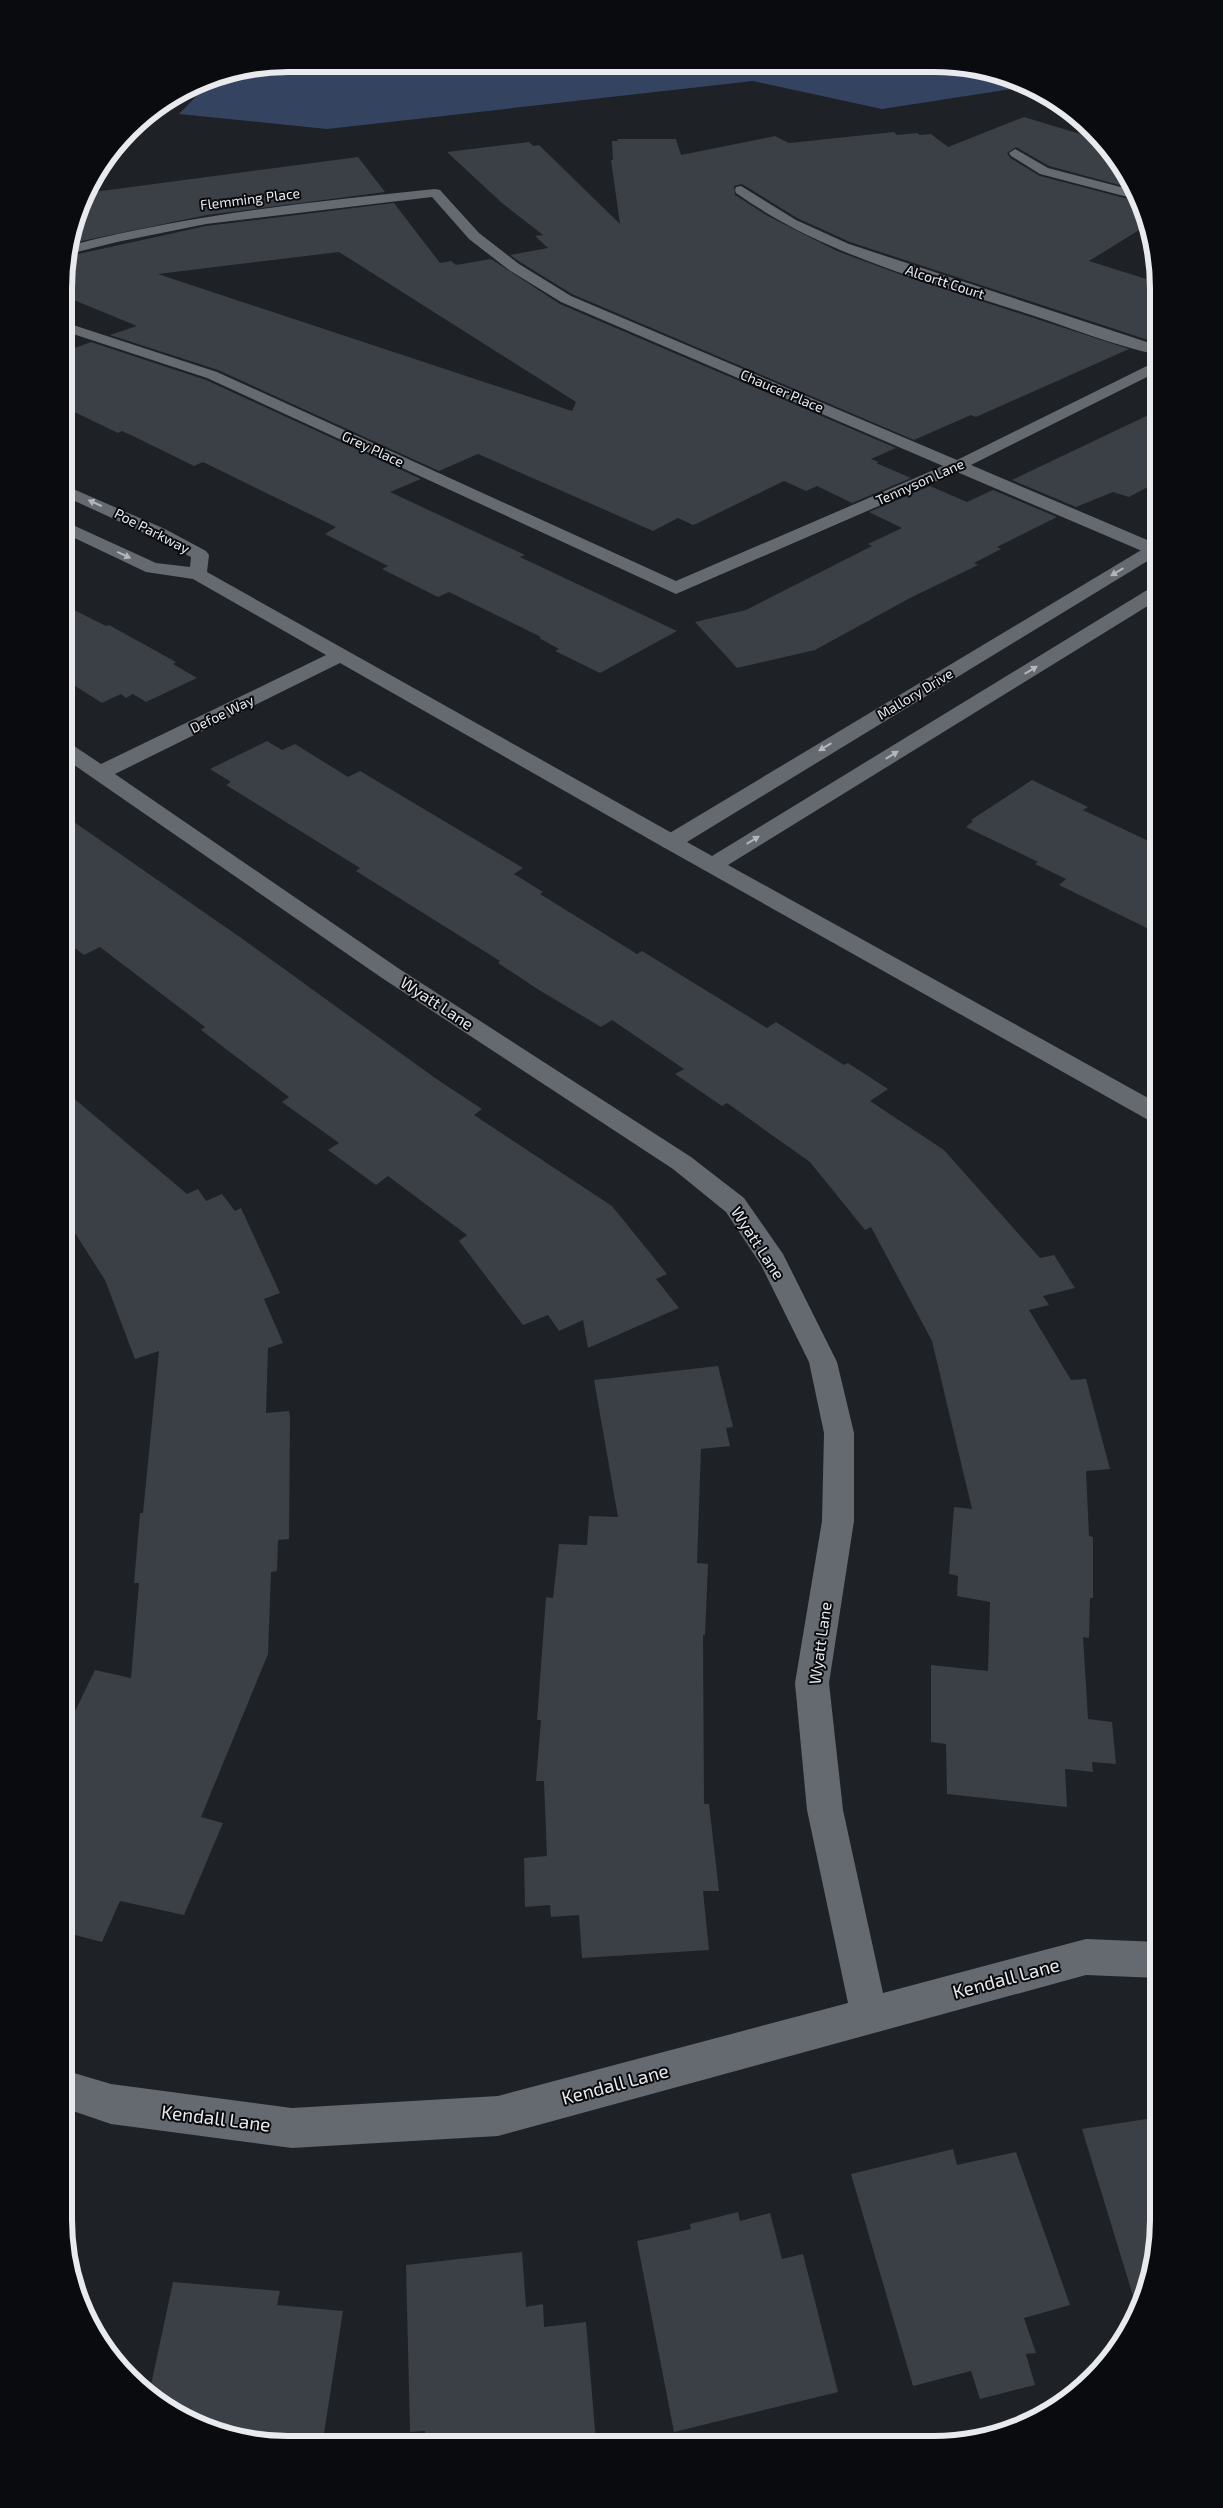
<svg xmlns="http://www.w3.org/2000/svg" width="1223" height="2508" viewBox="0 0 1223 2508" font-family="'Exo 2',sans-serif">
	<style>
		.green { fill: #344460 }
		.building { fill: #3b3f46; fill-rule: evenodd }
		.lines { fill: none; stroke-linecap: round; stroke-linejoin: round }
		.street { fill: #656970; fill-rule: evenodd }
		.secondary { fill: #656970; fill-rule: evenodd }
		.oneway { fill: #b4b6bc }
		.labels { text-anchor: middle; stroke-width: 4; stroke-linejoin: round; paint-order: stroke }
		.far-street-label { font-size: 14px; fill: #e8eaee; stroke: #0a0b0e }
		.street-label { font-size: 16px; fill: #e8eaee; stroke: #0a0b0e }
		.near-street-label { font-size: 19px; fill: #e8eaee; stroke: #0a0b0e }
		.rim { fill: none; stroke: #e8eaee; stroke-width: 6 }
	</style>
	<rect width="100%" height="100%" fill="#1e2227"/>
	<path class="green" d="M288 64 978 68 1031 86 882 109 753 81 327 129 179 114 213 79Z"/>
	<path class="building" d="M1024 117 1100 140 1129 176 1134 189 1049 166 1016 147 1007 153 1010 158 1040 176 1140 202 1149 224 1089 261 1159 283V336L1148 340 850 242 797 218 742 184 734 186 735 195 768 216 837 251 910 278 1129 349 976 417 971 415 914 440 572 294 520 262 510 255 548 248 535 236 543 235 502 203 447 152 529 142 533 146 539 145 620 224 611 160H613L612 141H618L617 139H676L681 155 775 136 789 143 894 132 897 135 917 133 920 135 931 134 948 147Z
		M358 157 385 192 207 215 72 243 86 193Z
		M394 203 440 263 451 261 456 265 491 259 560 304 896 448 871 459 879 462 876 463 911 478 852 503 817 486 806 491 784 481 698 523 693 525 678 518 653 531 478 454 439 471 218 370 110 335 137 326 64 296V273L69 256 206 226ZM339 252 576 402 572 411 158 274Z
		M91 342 206 380 421 479 390 492 525 555 520 557 677 631 600 673 555 651 559 649 539 638 541 637 449 592 438 597 382 569 388 566 325 534 336 527 203 462 194 466 135 437 122 431 118 433 64 407V352Z
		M1159 410V481L1129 497 1113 492 1076 507 1012 480Z
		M930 486 967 502 993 490 1057 517 997 547 1001 549 974 563 978 565 910 598 815 650 737 668 695 622 746 610 872 546 868 544 902 528 869 512Z
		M64 605 106 626 109 625 176 662 173 664 197 678 146 702 133 694 126 698 121 694 102 703 64 679Z
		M267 741 282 750 295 744 348 777 360 771 523 868 514 874 543 892 540 894 637 954 642 951 767 1028 776 1022 844 1065 848 1063 888 1089 870 1101 944 1150 1040 1258 1054 1255 1075 1288 1043 1296 1049 1305 1029 1310 1071 1380 1086 1379 1110 1469 1086 1471 1089 1536 1093 1537V1598H1090L1089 1638 1083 1637 1088 1719 1112 1722 1116 1764 1092 1762 1093 1772 1065 1769 1067 1807 947 1794 946 1744 931 1742V1665L988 1671 990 1602 957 1596 958 1576 949 1574 954 1507 972 1509 932 1341 871 1227 865 1230 810 1162 727 1103 722 1106 675 1074 684 1069 612 1020 601 1027 539 990 498 963 500 961 356 871 360 868 226 785 231 782 210 769Z
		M1032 780 1088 807 1083 810 1159 846V934L1059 885 1066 879 1035 864 1038 862 966 827 973 821 971 820Z
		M64 815 244 940 435 1078 482 1109 474 1115 612 1206 667 1274 656 1279 679 1308 588 1348 583 1320 559 1331 548 1315 523 1325 459 1241 467 1235 388 1176 376 1185 328 1150 339 1143 282 1102 289 1097 201 1030 205 1027 100 947 84 955 64 940Z
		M64 1090 187 1194 198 1189 206 1201 222 1194 235 1211 241 1208 280 1293 264 1299 283 1343 268 1348 266 1413 289 1411 290 1417 289 1539 278 1540 277 1571 271 1572 268 1654 201 1817 223 1823 184 1915 120 1901 102 1942 64 1932V1734L95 1670 131 1678 139 1583H134L140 1513H143L159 1351 135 1359 105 1280 64 1216Z
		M718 1366 733 1427 726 1428 730 1446 701 1449 697 1563 708 1564 705 1635H703L704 1804H709L719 1891H703L709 1950 582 1958 579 1915 551 1917 550 1905 525 1907 524 1858 547 1856 544 1781H536L541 1720H537L546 1597 553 1598 559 1544 587 1545 589 1516 618 1517 594 1380Z
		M1159 2117V2235L1142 2305 1138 2312 1082 2129Z
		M953 2149 957 2165 1016 2152 1070 2305 1024 2318 1036 2353 1026 2354 1035 2385 980 2399 971 2371 913 2386 851 2174Z
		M738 2212 740 2221 770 2213 782 2259 803 2254 838 2392 674 2432 637 2241 691 2229 690 2224Z
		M522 2252 526 2307 543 2304 544 2327 586 2322 596 2442 425 2441V2431L410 2432 406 2265Z
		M173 2282 280 2291 277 2305 343 2311 323 2440H245L189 2421 149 2394Z"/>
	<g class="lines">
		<path class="street" d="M1015 149 1048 168 1136 191 1139 200 1040 174 1011 156 1009 153Z
			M741 186 796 220 849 244 1159 346V355C1115 346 1066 326 1022 312 923 280 822 254 736 193L735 190 736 187Z
			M435 189 440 190 479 233 519 264 571 296 957 460 1159 360V371L971 465 1159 545V554H1149L957 472 676 594 207 378 64 331V322L217 372 676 581 943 466 561 302 509 270 469 239 432 197 206 224 117 242 69 254 72 245C191 214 313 202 435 189Z
			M64 485 165 529 206 551 209 555 207 572 679 837 682 842 679 847 671 849 663 847 340 663 115 774 398 968 691 1157 744 1198 783 1254 837 1362 854 1433V1521L829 1683 843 1810 883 1993 1086 1939 1159 1942V1978L1086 1975 498 2136 292 2148 111 2124 64 2108V2070L111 2084 292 2108 498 2096 848 2003 807 1810 795 1683 822 1521 824 1433 809 1362 761 1265 726 1212 673 1169 382 978 64 758V742L71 744 101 764 326 655 193 579 146 572 64 533V521L156 563 190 567 191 557 153 537 64 496Z"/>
		<path class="secondary" d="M1159 542V554L687 842 712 856 1152 587 1159 586V599L728 865 1159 1104V1124L1150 1121 663 847 660 842 663 837 1153 543Z"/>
	</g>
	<defs><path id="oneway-solid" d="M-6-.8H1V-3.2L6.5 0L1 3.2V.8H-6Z" transform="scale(1.25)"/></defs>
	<g class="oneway">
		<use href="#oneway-solid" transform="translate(95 503) rotate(-156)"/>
		<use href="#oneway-solid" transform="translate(124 555) rotate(25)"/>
		<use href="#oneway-solid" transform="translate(1117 572) rotate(149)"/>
		<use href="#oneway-solid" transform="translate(1031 670) rotate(-31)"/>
		<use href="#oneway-solid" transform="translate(825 747) rotate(149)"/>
		<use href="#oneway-solid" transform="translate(892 755) rotate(-31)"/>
		<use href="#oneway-solid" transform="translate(753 840) rotate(-31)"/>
	</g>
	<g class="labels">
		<g class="far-street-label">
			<text transform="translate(250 199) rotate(-7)" y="5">Flemming Place</text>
			<text transform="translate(945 282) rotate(18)" y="5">Alcortt Court</text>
			<text transform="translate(782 391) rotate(23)" y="5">Chaucer Place</text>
			<text transform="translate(373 449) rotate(25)" y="5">Grey Place</text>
			<text transform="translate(920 482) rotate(-24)" y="5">Tennyson Lane</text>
			<text transform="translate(152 531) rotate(27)" y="5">Poe Parkway</text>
			<text transform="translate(915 694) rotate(-31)" y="5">Mallory Drive</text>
			<text transform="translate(222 714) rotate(-26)" y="5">Defoe Way</text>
		</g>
		<g class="street-label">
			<text transform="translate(437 1003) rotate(33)" y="6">Wyatt Lane</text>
			<text transform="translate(758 1243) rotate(57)" y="6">Wyatt Lane</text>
			<text transform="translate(820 1643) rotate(-82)" y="6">Wyatt Lane</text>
		</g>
		<g class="near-street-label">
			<text transform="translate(1006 1978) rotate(-15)" y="7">Kendall Lane</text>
			<text transform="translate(615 2084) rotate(-15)" y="7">Kendall Lane</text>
			<text transform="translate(216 2118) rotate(7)" y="7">Kendall Lane</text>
		</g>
	</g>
	<path d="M0 0H1223V2508H0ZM288 72H934A216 216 0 0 1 1150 288V2220A216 216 0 0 1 934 2436H288A216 216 0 0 1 72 2220V288A216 216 0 0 1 288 72Z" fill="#0a0b0e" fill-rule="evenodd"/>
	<path class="rim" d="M288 72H934A216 216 0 0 1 1150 288V2220A216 216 0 0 1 934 2436H288A216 216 0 0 1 72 2220V288A216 216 0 0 1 288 72Z"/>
</svg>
